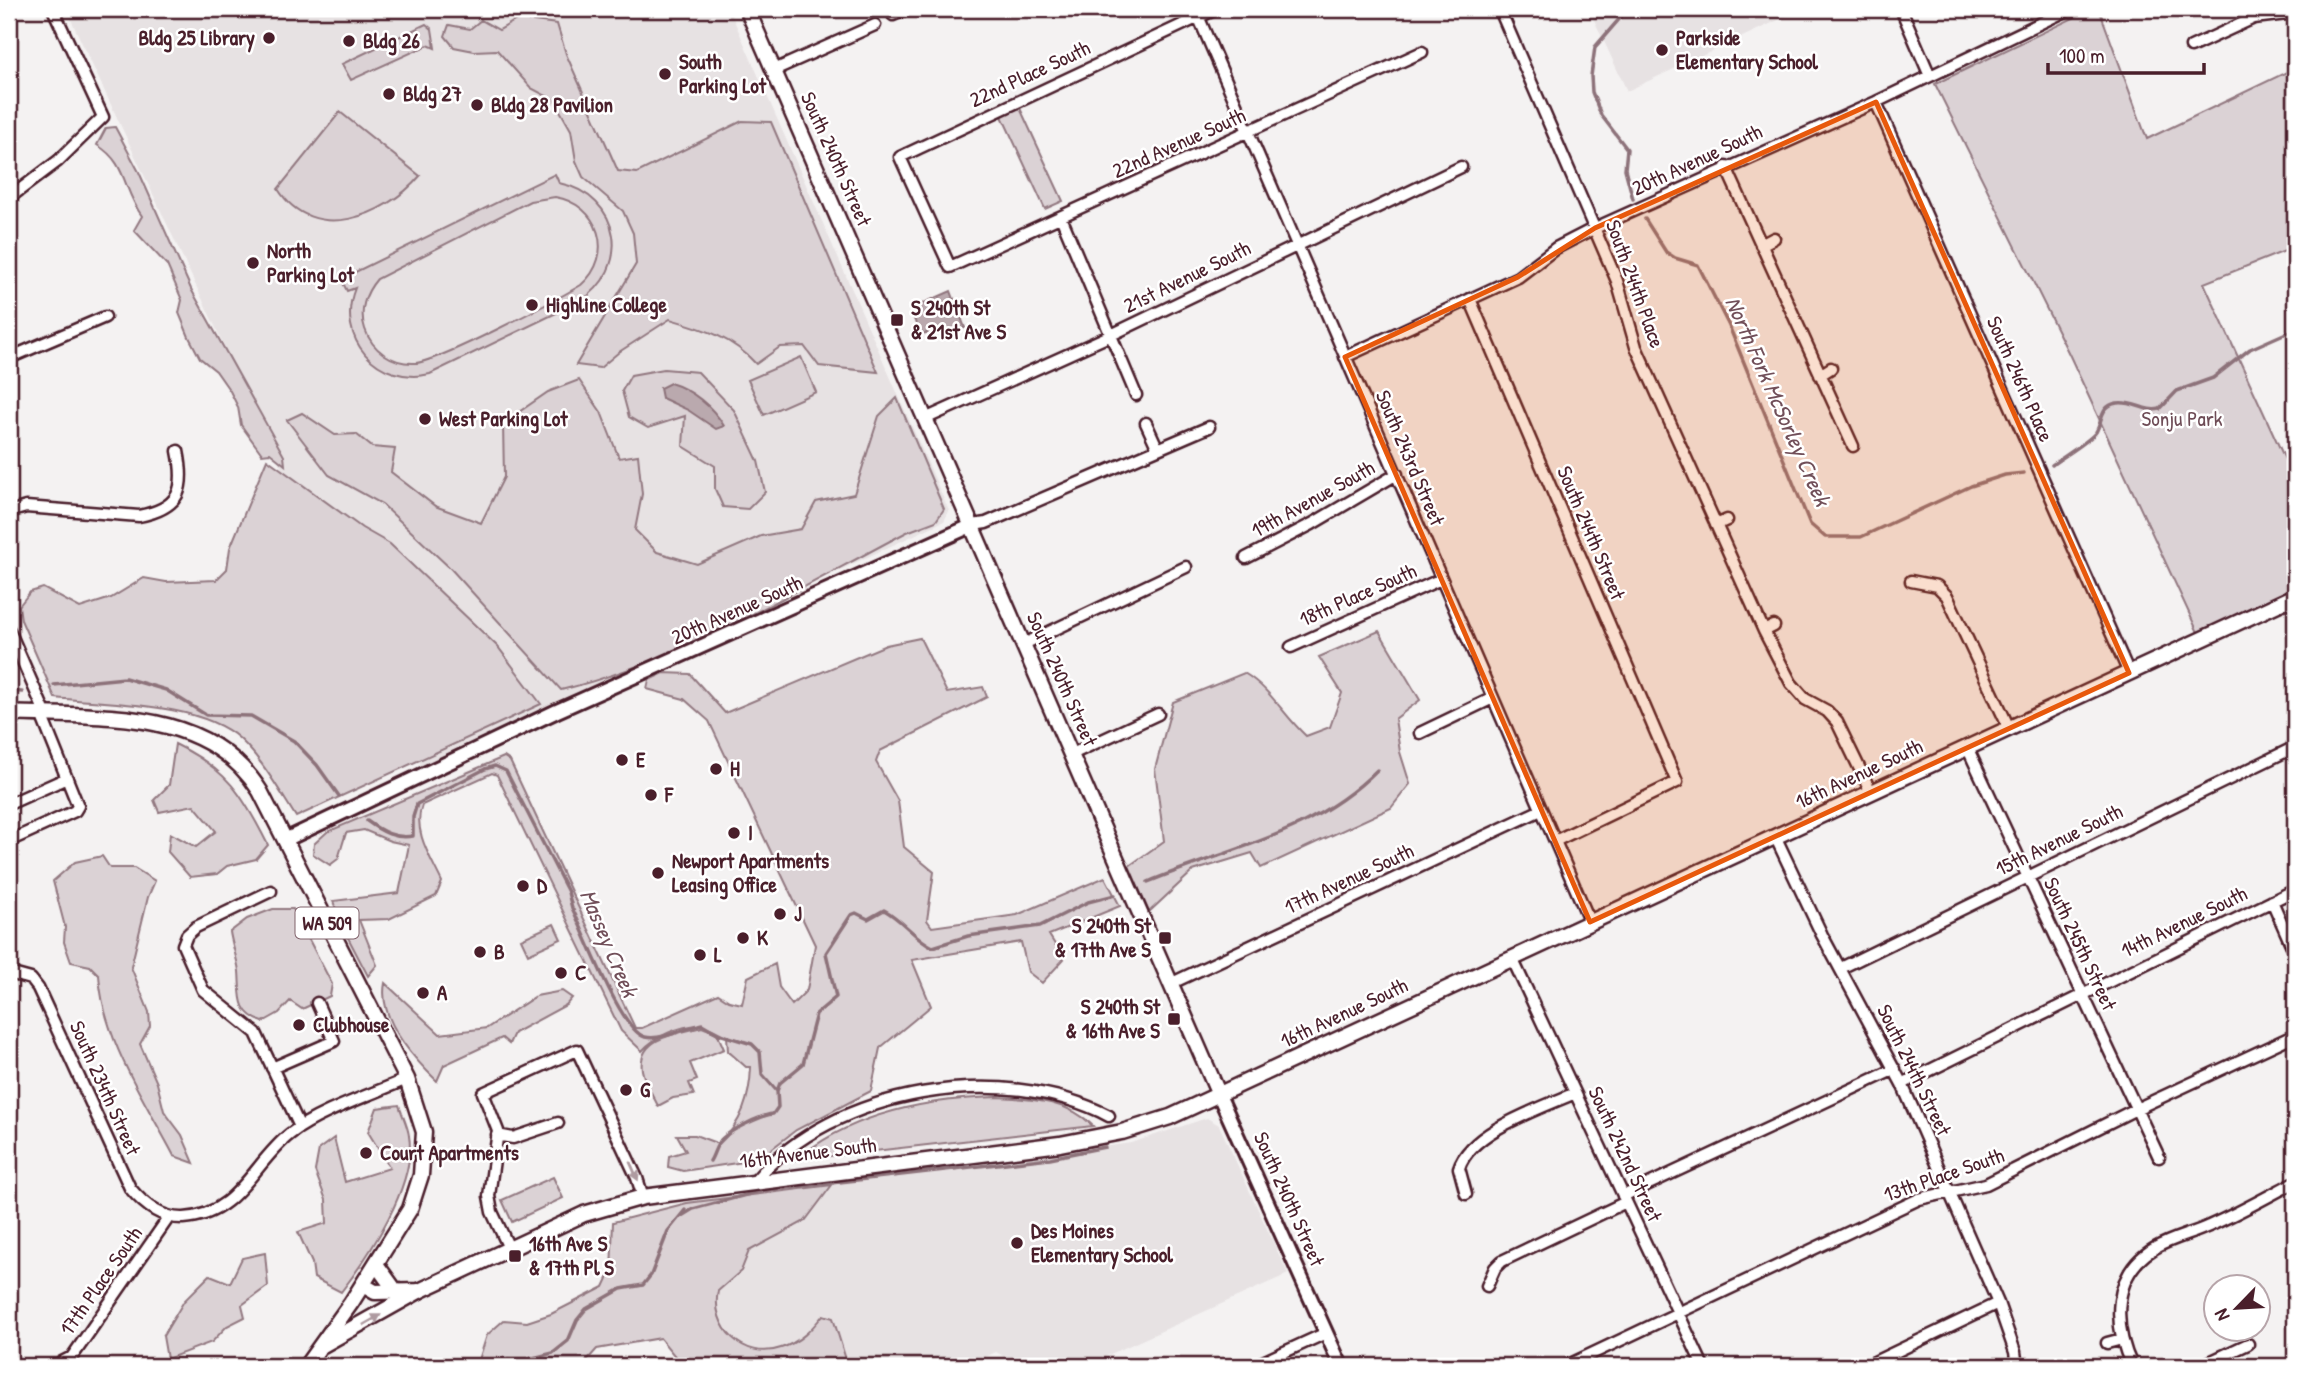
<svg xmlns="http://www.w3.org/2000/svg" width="2304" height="1375" viewBox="0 0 2304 1375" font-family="'Patrick Hand',sans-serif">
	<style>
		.built { fill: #e7e2e3 }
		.green { fill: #dbd2d5; stroke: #927880; stroke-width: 2; fill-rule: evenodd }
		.water { fill: #baa9ae; stroke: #8d727a; stroke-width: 2 }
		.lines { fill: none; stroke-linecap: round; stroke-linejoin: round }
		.stream { stroke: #8d727a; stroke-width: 3.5 }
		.minor-casing { stroke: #4a1f2b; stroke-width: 15 }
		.tertiary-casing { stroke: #4a1f2b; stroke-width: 18 }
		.secondary-casing { stroke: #4a1f2b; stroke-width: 19 }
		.primary-casing { stroke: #4a1f2b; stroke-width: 19 }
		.minor { stroke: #fff; stroke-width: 10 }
		.tertiary { stroke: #fff; stroke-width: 12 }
		.secondary { stroke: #fff; stroke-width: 14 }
		.primary { stroke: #fff; stroke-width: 14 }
		.oneway { fill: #ae9aa0 }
		.marked { fill: #e8590c; fill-opacity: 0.2; stroke: #e8590c; stroke-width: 5; stroke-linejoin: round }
		.poi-dot { fill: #4a1f2b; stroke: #fff; stroke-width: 2.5 }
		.labels { text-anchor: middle; stroke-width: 5; stroke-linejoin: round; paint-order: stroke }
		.shield { fill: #fff; stroke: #80626b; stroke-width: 2 }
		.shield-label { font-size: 19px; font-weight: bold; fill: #4a1f2b }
		.poi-label { font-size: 21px; font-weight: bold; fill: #4a1f2b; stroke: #fff; text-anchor: start }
		.street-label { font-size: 21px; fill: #4a1f2b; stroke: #fff }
		.park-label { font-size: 21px; fill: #6e4c56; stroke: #fff }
		.water-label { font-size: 23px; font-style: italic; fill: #714f59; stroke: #fff }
	</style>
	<rect width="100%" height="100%" fill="#f4f2f2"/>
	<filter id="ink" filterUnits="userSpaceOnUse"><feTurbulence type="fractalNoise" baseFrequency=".0143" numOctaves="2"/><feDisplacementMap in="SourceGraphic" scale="14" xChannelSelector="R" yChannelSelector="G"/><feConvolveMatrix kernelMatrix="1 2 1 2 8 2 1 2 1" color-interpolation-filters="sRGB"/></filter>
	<g filter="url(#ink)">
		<path class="built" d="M66 9H729L949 511 944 521 422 767Z
			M1589 9H1802L1627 91Z
			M1207 1118 1219 1125 1288 1274 1084 1366H1021L996 1352 966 1366H848L837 1328 809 1333 779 1349 757 1350 736 1342 716 1314 718 1291 741 1271 749 1251 805 1221 832 1185 1131 1143Z"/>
		<path class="green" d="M2092 9H2099L2147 139 2295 68V247L2204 283 2295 481V596L2201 639 2070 356 1935 84Z
			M518 19 557 24 566 54 618 171 637 173 742 121 771 122 878 372 819 366 804 346 780 347 756 364C732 337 704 329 670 319L619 352 600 368 576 365 636 264 633 233 623 211 583 177 576 161 571 130 554 100 531 88 497 50 474 51 454 47 445 36 449 25 470 29 481 20 499 30Z
			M426 24 432 29 435 48 428 45 351 80 342 64Z
			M1019 106 1063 201 1045 209 1001 114Z
			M340 112 420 176C385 217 313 245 278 189Z
			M115 127 139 172 191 289 284 456 285 465 270 453 262 454 241 425 238 407 230 391 216 371 200 358 189 337 179 313 182 300 167 265 134 230 142 216C122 188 127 163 97 145L106 128Z
			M555 174 559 183C622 196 633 269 579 302L430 374C378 386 335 339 355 288L347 291 341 279ZM555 197C599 204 616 255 581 285 556 300 438 362 415 363 392 364 372 350 365 329 359 311 365 293 377 279L530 201Z
			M801 357 816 392 764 415 748 380Z
			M664 369 698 372 734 410 758 461 765 492 748 509 723 507 715 489V466L683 446 685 416 648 428 629 417 622 391 631 375Z
			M579 380 601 412 619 458 638 455 642 494 635 530 657 552 697 564 761 536 801 529 816 502 854 494 879 416 897 398 944 509 936 521 907 532C798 589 681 661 561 690L451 569 382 504 329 475 287 420 302 413 335 435 356 434 372 447 395 449 391 472 435 506 481 523 504 477 503 423 548 392Z
			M267 459 362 528 390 544 498 647 541 704 296 817C279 790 263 761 240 739 199 702 108 704 55 698L21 620 19 606 30 592 43 588 80 608 111 598 144 578 166 582 216 580 227 569 230 548Z
			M1379 631 1420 700 1395 719 1400 752 1410 784 1391 808 1261 868 1252 853 1193 871 1149 912 1129 866 1164 841 1155 769 1173 702 1244 673C1271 689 1283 715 1306 736L1330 727 1342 693 1319 657Z
			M920 638 947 693 983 687 987 697 880 751 876 762 898 801 904 847 934 872 927 920 932 927 1017 915 1105 877 1120 906 1049 935 1064 959 1042 983 1028 972 1021 942 912 960 931 1006 880 1048 871 1091 796 1130 757 1160 683 1171 668 1167 669 1156 686 1151 677 1135H695L719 1144C742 1123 750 1097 751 1067H746L728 1051 727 1036C719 1033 708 1025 700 1025 680 1026 655 1036 642 1051L621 1031 497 775 492 773 422 805C412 831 431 858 442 882L436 896 389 919 359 920 377 965 368 976 343 928 333 901 399 893 409 845 390 841 364 830 346 833 338 859 330 865 313 854 314 844 327 832 504 757 510 761 635 1028H642L718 994 729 1001 742 1004 748 977 775 964 779 987 792 1005 807 990 815 945 709 721 684 699 647 689 649 680 664 673 690 674 725 713 886 645Z
			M175 744C227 769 243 795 268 845L256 859 227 866 217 874 190 877 168 852 170 833 196 847 216 831 194 805 159 812 154 800 169 785Z
			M102 856 110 868H134L155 881 148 897 131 967 149 1012 150 1026 140 1044 157 1083 164 1111 182 1135 194 1163 174 1156C144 1099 103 1040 99 975L90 966 71 962 64 942 65 927 53 881 75 862Z
			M273 909H293L332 984 330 996 302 1009 290 1001 279 1013 263 1022C236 1013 241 995 239 971 237 958 232 945 230 932L247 919Z
			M554 924 561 939 528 954 521 939Z
			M385 983 440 1034 487 1028 536 996 562 991 572 998 566 1005 514 1033 509 1044 502 1038 444 1065 437 1081C413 1058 378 1019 385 983Z
			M702 1027 717 1033 724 1049 690 1063 697 1080 689 1083 694 1095 673 1098 658 1106C653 1095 644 1082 642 1070 637 1037 679 1033 702 1027Z
			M997 1097C1032 1099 1068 1100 1093 1126L796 1160C851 1113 926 1099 997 1097Z
			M399 1105C402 1115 408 1126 409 1136 417 1183 369 1256 341 1292L314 1278 312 1263 298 1232 327 1223 326 1200 315 1171 319 1149 334 1138 345 1182 390 1168 368 1132 377 1108Z
			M553 1177 563 1198 512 1222 502 1200Z
			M832 1185 805 1221 749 1251 741 1271 718 1291C710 1327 744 1361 781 1348 800 1342 811 1330 823 1315L833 1318 848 1366H683L660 1338 597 1349 582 1366H477L487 1335 504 1320 527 1322 551 1314 604 1287 611 1272 613 1222 687 1203Z
			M265 1253 268 1286 242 1305 245 1317 227 1326 212 1342 167 1359 163 1336 184 1301 210 1275 230 1283 242 1258Z"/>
		<path class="water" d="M951 291 965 328 920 334 910 309Z
			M670 383C691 389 713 407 724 426L716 429 688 410 662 398 660 388Z"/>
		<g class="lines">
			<path class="stream" d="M1628 9 1595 47 1591 76 1592 92 1601 115 1627 149 1625 169 1633 199
				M1645 219 1666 252 1675 258 1698 265 1729 326 1810 524 1825 537H1861L1971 486 2005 475 2024 473
				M2052 465C2061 458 2090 441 2096 432 2103 420 2100 406 2117 403 2133 400 2145 413 2160 409L2177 391 2213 378 2250 349 2295 329
				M54 685 125 678 166 690 206 715 251 716 294 741 317 765 339 796
				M9 691 22 692
				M367 821C382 832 395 839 413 836V817L417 804 485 769 495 766 506 771 568 892 572 908C585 933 621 1031 645 1037 661 1041 686 1028 702 1024L719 1034 752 1044 760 1052 762 1074 777 1091 778 1107 773 1114C762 1115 726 1132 720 1141 715 1147 714 1155 710 1161
				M1148 882C1231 847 1311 836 1377 770
				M777 1091 780 1083 803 1064 816 1014 836 997 826 953 851 915 856 913 868 919 884 910C903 920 914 938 933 947L968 936 1040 926 1088 902 1115 895
				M680 1217 693 1209 761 1191 1050 1158 1105 1147
				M501 1366 509 1359H529L553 1353 568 1341 577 1320 586 1309 621 1289 643 1285 651 1275 668 1231 685 1210"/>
			<defs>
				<path id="minor" d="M1195 9 1590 922
					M1216 9 900 157 950 267 1422 52
					M1901 9 1930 76
					M893 15 907 9
					M1503 17 1617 281 1636 347 1764 631 1791 683 1805 699 1827 711 1837 722 1871 792
					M2191 47 2254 18 2295 13
					M774 70 875 25
					M1876 102 2129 673
					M1726 167 1853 446
					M9 198 58 161 103 117 53 9
					M1061 217 1136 395
					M1761 245 1774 238
					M1470 299 1677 782 1555 841
					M1345 357 1518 277 1556 248 1595 228 1876 102 2070 9
					M9 358 105 317
					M1820 375 1831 368
					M927 418 1109 336 1461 167
					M1146 423 1157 447
					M9 512 26 507 139 516C180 508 186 490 178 451
					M973 525 986 523 1209 427
					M1716 525 1727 520
					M1246 558 1312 524 1397 474
					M1911 581 1937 586 1947 596 2009 728
					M9 630 43 708V719L78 806 75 811 9 841
					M1764 631 1774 626
					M1024 644 1186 567
					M1291 647 1441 579
					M1420 733 1493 698
					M1967 747 2159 1157
					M1072 754 1158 714
					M9 804 67 778
					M1775 836 1822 935 1902 1084 1998 1303 2015 1352 2017 1366
					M271 891 196 927 187 935 183 945 203 990 256 1033 300 1127
					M2272 901 2295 953
					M1512 958 1703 1366
					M1841 968 2295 747
					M9 973 31 979 38 988 130 1188C144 1205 162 1219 184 1218 238 1215 253 1163 290 1134 318 1112 373 1094 407 1079
					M1172 983 1541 810
					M272 1068 334 1041 317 1003
					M1902 1084 2295 890
					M497 1135 513 1138 558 1123
					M755 1181C832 1088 1005 1061 1109 1116
					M1466 1194 1459 1168C1470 1131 1542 1108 1575 1093
					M1623 1196 1895 1069
					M509 1248 492 1212 489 1196 498 1131 483 1093 577 1050 637 1178 643 1197
					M1487 1286 1495 1268 1502 1261 1626 1202
					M2107 1343 2122 1339
					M62 1362 72 1357 169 1217
					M1254 1366 1326 1333
					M1566 1366 1919 1199 1986 1184 2136 1109 2295 1035
					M1866 1366 1998 1303
					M2132 1366C2113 1325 2111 1274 2155 1248 2172 1238 2192 1234 2209 1226 2239 1213 2267 1197 2295 1182
					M2201 1366 2248 1344"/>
				<path id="tertiary" d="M285 840 557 711 973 525
					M1219 1095 1341 1366"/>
				<path id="secondary" d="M747 9 1219 1095
					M363 1285 375 1292 419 1291 584 1214 643 1197 1060 1144 1122 1132 1170 1117 2295 596"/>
				<path id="primary" d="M9 713C98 718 206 705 260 791L407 1079 424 1132 421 1175 410 1209 351 1303 306 1366
					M376 1264 397 1293
					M323 1345 419 1291"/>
			</defs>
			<use href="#minor" class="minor-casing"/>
			<use href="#tertiary" class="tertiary-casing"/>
			<use href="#secondary" class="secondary-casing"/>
			<use href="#primary" class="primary-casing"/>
			<use href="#minor" class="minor"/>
			<use href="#tertiary" class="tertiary"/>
			<use href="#secondary" class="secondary"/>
			<use href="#primary" class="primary"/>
		</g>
		<defs><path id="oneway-solid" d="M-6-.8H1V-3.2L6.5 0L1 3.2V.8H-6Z" transform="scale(1.75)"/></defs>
		<g class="oneway">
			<use href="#oneway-solid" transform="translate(634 1171) rotate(66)"/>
			<use href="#oneway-solid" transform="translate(372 1320) rotate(-30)"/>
		</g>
	</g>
	<path class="marked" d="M1876 102 2129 673 1590 922 1345 357 1518 277 1595 228Z"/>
	<g class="poi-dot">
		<circle cx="269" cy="38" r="7"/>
		<circle cx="349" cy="41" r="7"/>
		<circle cx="1662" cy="50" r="7"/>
		<circle cx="665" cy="74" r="7"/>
		<circle cx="389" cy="94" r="7"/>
		<circle cx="477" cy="105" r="7"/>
		<circle cx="253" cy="263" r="7"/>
		<circle cx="532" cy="305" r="7"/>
		<rect x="890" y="313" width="14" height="14" rx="3.5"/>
		<circle cx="425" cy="419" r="7"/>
		<circle cx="622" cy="760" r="7"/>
		<circle cx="716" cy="769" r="7"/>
		<circle cx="651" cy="795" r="7"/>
		<circle cx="734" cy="833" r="7"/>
		<circle cx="658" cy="873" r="7"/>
		<circle cx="523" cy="886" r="7"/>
		<circle cx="780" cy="914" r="7"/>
		<circle cx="743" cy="938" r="7"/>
		<rect x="1158" y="931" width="14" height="14" rx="3.5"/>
		<circle cx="480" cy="952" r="7"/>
		<circle cx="700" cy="955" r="7"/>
		<circle cx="561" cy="973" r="7"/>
		<circle cx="423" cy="993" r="7"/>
		<rect x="1167" y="1012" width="14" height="14" rx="3.5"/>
		<circle cx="299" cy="1025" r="7"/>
		<circle cx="626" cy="1090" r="7"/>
		<circle cx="366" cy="1153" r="7"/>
		<circle cx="1017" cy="1243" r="7"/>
		<rect x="508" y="1249" width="14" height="14" rx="3.5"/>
	</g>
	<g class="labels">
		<rect class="shield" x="295.5" y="907.5" width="63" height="31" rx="5"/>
		<g class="shield-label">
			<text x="327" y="930">WA 509</text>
		</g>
		<g class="poi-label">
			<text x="255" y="45" text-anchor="end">Bldg 25 Library</text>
			<text x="1676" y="45">Parkside<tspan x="1676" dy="24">Elementary School</tspan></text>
			<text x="363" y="48">Bldg 26</text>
			<text x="679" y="69">South<tspan x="679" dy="24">Parking Lot</tspan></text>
			<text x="403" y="101">Bldg 27</text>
			<text x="491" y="112">Bldg 28 Pavilion</text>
			<text x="267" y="258">North<tspan x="267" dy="24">Parking Lot</tspan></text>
			<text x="546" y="312">Highline College</text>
			<text x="911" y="315">S 240th St<tspan x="911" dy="24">&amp; 21st Ave S</tspan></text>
			<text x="439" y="426">West Parking Lot</text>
			<text x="636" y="767">E</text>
			<text x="730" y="776">H</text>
			<text x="665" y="802">F</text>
			<text x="748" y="840">I</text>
			<text x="672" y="868">Newport Apartments<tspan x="672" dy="24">Leasing Office</tspan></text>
			<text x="537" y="893">D</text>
			<text x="794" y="921">J</text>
			<text x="1151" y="933" text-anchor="end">S 240th St<tspan x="1151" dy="24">&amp; 17th Ave S</tspan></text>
			<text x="757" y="945">K</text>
			<text x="494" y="959">B</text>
			<text x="714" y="962">L</text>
			<text x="575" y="980">C</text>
			<text x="437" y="1000">A</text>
			<text x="1160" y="1014" text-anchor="end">S 240th St<tspan x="1160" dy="24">&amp; 16th Ave S</tspan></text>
			<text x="313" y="1032">Clubhouse</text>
			<text x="640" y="1097">G</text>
			<text x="380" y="1160">Court Apartments</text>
			<text x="1031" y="1238">Des Moines<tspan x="1031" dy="24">Elementary School</tspan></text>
			<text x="529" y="1251">16th Ave S<tspan x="529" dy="24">&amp; 17th Pl S</tspan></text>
		</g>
		<g class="street-label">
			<text transform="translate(1030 74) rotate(-25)" y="7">22nd Place South</text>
			<text transform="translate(1179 143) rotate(-24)" y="7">22nd Avenue South</text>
			<text transform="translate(836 159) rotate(66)" y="7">South 240th Street</text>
			<text transform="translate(1697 160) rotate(-25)" y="7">20th Avenue South</text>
			<text transform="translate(1187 277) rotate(-26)" y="7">21st Avenue South</text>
			<text transform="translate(1635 284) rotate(70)" y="7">South 244th Place</text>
			<text transform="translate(2020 379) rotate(66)" y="7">South 246th Place</text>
			<text transform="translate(1410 458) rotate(67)" y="7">South 243rd Street</text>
			<text transform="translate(1313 499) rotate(-29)" y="7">19th Avenue South</text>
			<text transform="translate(1591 533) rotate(67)" y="7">South 244th Street</text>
			<text transform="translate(1358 595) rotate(-24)" y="7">18th Place South</text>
			<text transform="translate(737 610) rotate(-24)" y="7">20th Avenue South</text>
			<text transform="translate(1062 679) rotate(66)" y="7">South 240th Street</text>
			<text transform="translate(1859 774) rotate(-25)" y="7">16th Avenue South</text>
			<text transform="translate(2059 840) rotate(-26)" y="7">15th Avenue South</text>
			<text transform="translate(1349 879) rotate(-25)" y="7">17th Avenue South</text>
			<text transform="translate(2184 922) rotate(-26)" y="7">14th Avenue South</text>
			<text transform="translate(2080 944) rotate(65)" y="7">South 245th Street</text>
			<text transform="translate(1344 1013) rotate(-25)" y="7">16th Avenue South</text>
			<text transform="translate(1914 1070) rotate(64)" y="7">South 244th Street</text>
			<text transform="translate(105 1088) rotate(66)" y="7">South 234th Street</text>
			<text transform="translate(808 1153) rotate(-7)" y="7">16th Avenue South</text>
			<text transform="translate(1625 1154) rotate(65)" y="7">South 242nd Street</text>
			<text transform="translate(1944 1175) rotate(-19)" y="7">13th Place South</text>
			<text transform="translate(1289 1199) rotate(66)" y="7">South 240th Street</text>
			<text transform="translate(101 1281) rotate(-55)" y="7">17th Place South</text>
		</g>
		<g class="park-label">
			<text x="2182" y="426">Sonju Park</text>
		</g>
		<g class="water-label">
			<text transform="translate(1778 401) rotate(66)" y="8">North Fork McSorley Creek</text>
			<text transform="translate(609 943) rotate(67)" y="8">Massey Creek</text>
		</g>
	</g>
	<rect width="2304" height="1375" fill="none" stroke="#fff" stroke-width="35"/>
	<rect x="18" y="18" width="2269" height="1340" fill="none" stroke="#4a1f2b" stroke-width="2.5" filter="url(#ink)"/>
	<g transform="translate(2237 1308) rotate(245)"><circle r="33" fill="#ffffff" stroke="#b7a5aa" stroke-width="2"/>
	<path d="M0-5L12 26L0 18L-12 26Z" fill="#4a1f2b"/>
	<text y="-10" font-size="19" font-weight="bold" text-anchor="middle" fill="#4a1f2b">N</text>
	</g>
	<path d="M2048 63v10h156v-10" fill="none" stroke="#4a1f2b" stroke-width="3.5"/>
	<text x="2059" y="63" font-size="21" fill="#4a1f2b" stroke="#ffffff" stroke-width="5" paint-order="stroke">100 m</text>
</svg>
